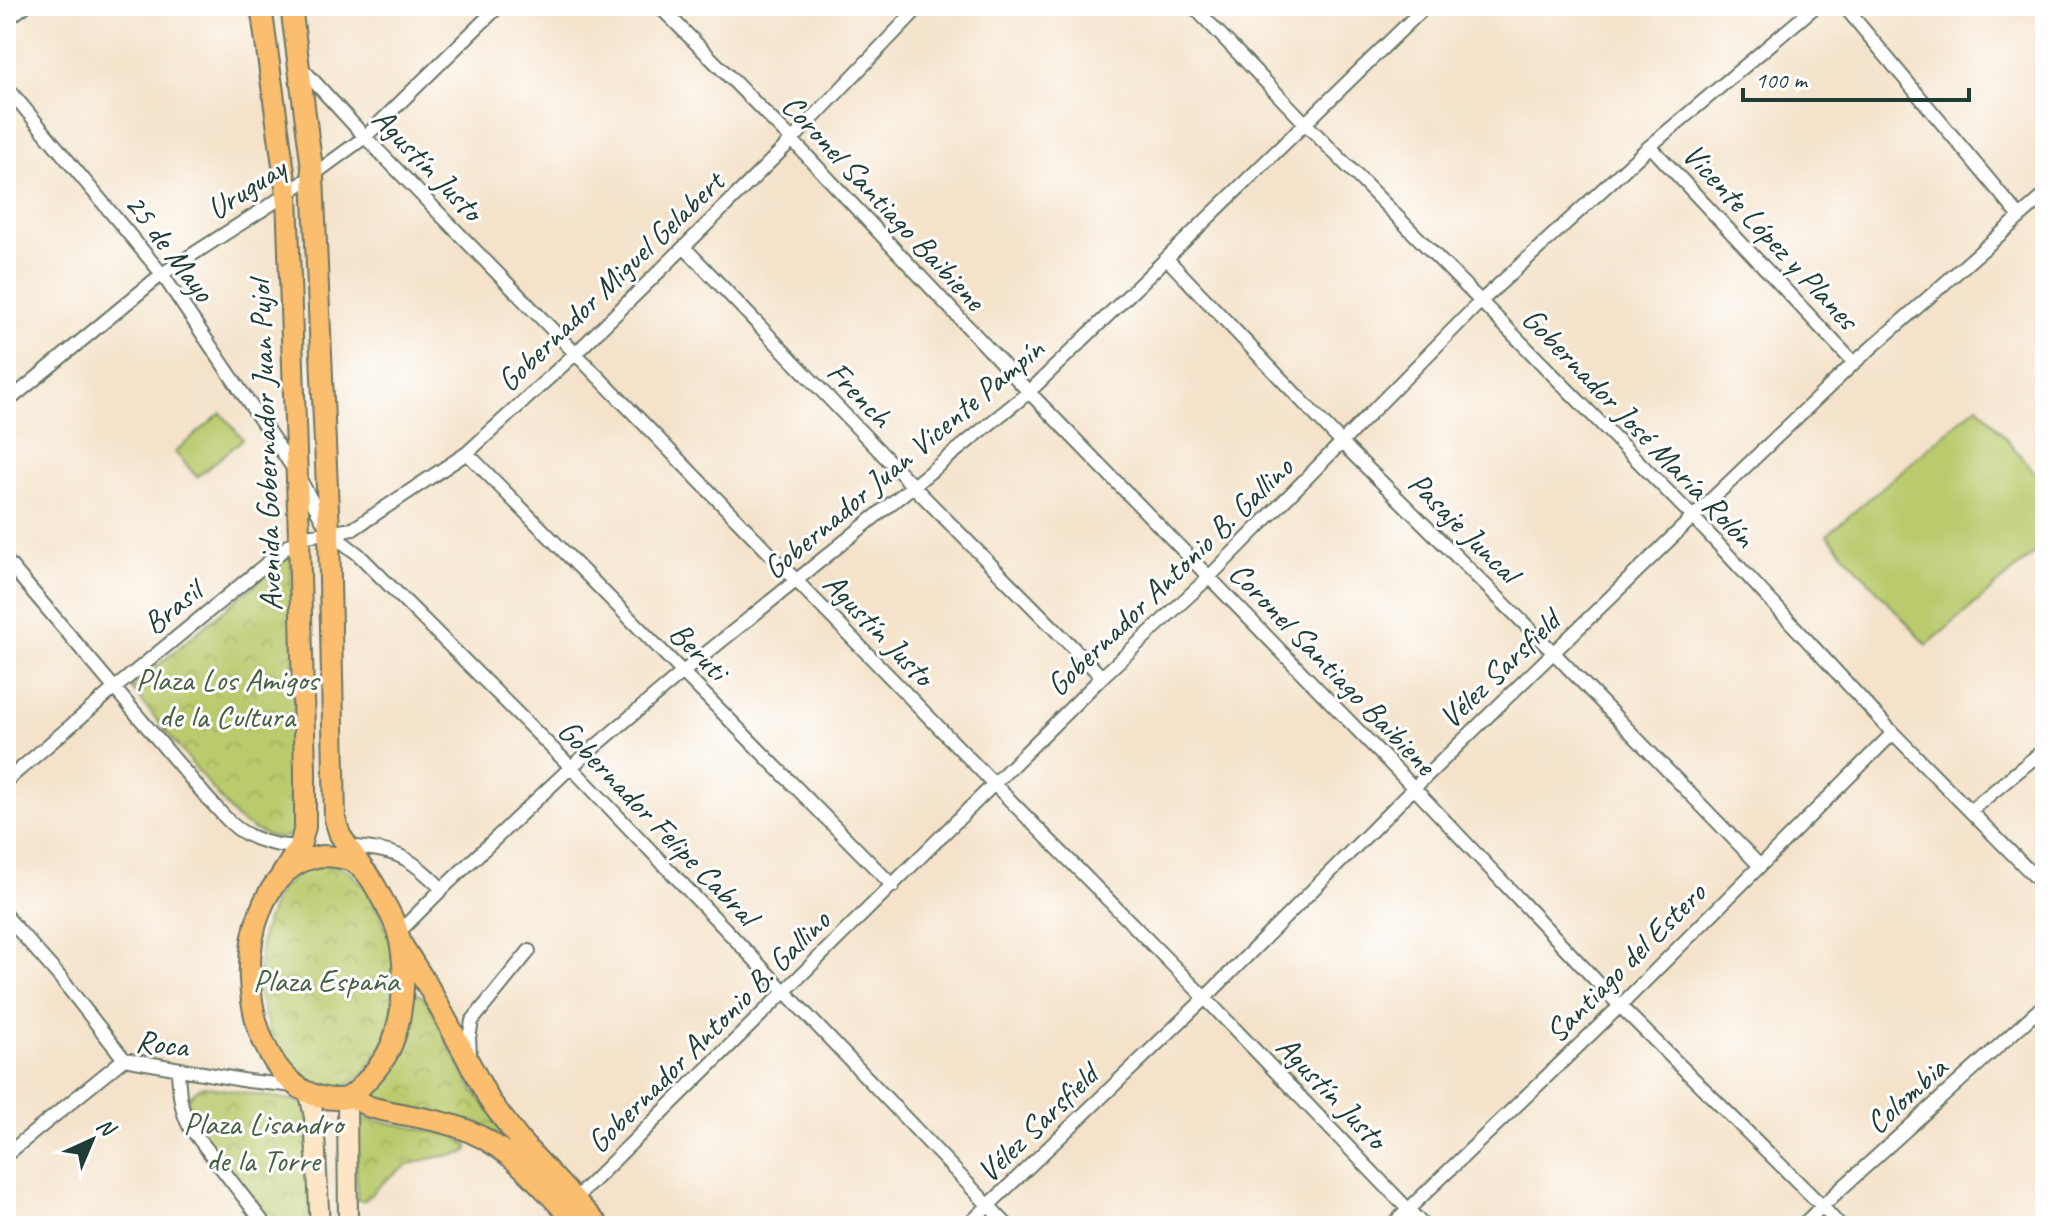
<svg xmlns="http://www.w3.org/2000/svg" width="2051" height="1232" viewBox="0 0 2051 1232" font-family="Caveat,sans-serif">
	<style>
		.park { fill: url(#park-crowns); stroke: #6c8451; stroke-width: 2 }
		.pitch { fill: #bacb6e; stroke: #6c8451; stroke-width: 2 }
		.lines { fill: none; stroke-linecap: round; stroke-linejoin: round }
		.street-casing { stroke: #6a7768; stroke-width: 16 }
		.secondary-casing { stroke: #6a7768; stroke-width: 22 }
		.primary-casing { stroke: #6a7768; stroke-width: 24 }
		.street { stroke: #fff; stroke-width: 12 }
		.secondary { stroke: #fde5c5; stroke-width: 18 }
		.primary { stroke: #fbbd6e; stroke-width: 20 }
		.labels { text-anchor: middle; stroke-width: 6; stroke-linejoin: round; paint-order: stroke }
		.street-label { font-size: 32px; fill: #1f3d34; stroke: #fff }
		.park-label { font-size: 32px; fill: #466042; stroke: #fff }
	</style>
	<defs>
		<pattern id="park-crowns" width="20" height="18" patternUnits="userSpaceOnUse" patternTransform="scale(2)"><rect width="20" height="18" fill="#bacb6e"/><path d="M2 6a3 3 0 1 1 6 0M12 15a3 3 0 1 1 6 0" fill="none" stroke="#9faf60"/></pattern>
	</defs>
	<rect width="100%" height="100%" fill="#fff"/>
	<filter id="ink" filterUnits="userSpaceOnUse"><feTurbulence type="fractalNoise" baseFrequency=".0125" numOctaves="2"/><feDisplacementMap in="SourceGraphic" scale="16" xChannelSelector="R" yChannelSelector="G"/><feConvolveMatrix kernelMatrix="1 2 1 2 8 2 1 2 1" color-interpolation-filters="sRGB"/></filter>
	<filter id="wash" filterUnits="userSpaceOnUse"><feTurbulence type="fractalNoise" baseFrequency=".006" numOctaves="4" result="noise"/><feDisplacementMap in="SourceGraphic" scale="32" xChannelSelector="R" yChannelSelector="G"/><feGaussianBlur stdDeviation="1.8" result="paint"/><feColorMatrix in="noise" values="0 0 0 0 0 0 0 0 0 0 0 0 0 0 0 0 0 1.4 0 .05"/><feComposite in="paint" operator="in"/></filter>
	<g filter="url(#wash)">
		<rect width="100%" height="100%" fill="#f4e3ca"/>
		<path class="park" d="M291 554 297 826C293 832 288 838 281 838 269 838 245 826 236 818L131 688Z
			M321 865 337 866 349 871 370 892 387 929 395 969 394 1007 382 1047 364 1073 349 1084 338 1088 324 1090 295 1076 274 1046 257 990 262 933 278 892 304 869Z
			M418 994 424 997 429 1003 451 1051 474 1091 526 1158 497 1134 479 1123 379 1102C373 1096 372 1091 374 1083L410 1002 413 997Z
			M204 1086 296 1101 303 1105 307 1112 311 1226H272L190 1121C184 1104 187 1094 204 1086Z
			M365 1118 455 1136 468 1146V1150L464 1153C412 1161 403 1161 365 1200L361 1201 357 1199 355 1129 358 1122Z"/>
		<path class="pitch" d="M1978 405 2045 485V544L1927 645 1827 535Z
			M221 413 243 439 197 477 175 452Z"/>
	</g>
	<g filter="url(#ink)">
		<g class="lines">
			<defs>
				<path id="street" d="M659 6 792 140 1029 392 1414 788 1620 1006 1822 1206 1840 1226
					M1193 6 1305 123 1693 517 1893 733 2045 887
					M1844 6 2020 217
					M6 20 25 6
					M299 65 365 137 994 784 1205 998 1424 1226
					M6 86 162 274 297 474 329 532 358 554 571 767 1008 1226
					M1650 146 1854 363
					M684 247 914 487 1102 677
					M1167 259 1342 443 1553 652 1759 865
					M6 403 162 274 287 194 365 137 499 6
					M467 453 893 886
					M6 560 209 800C217 808 224 817 232 824 248 839 279 848 300 846
					M6 781 115 688 299 537 353 529 467 453 576 353 684 247 792 140 920 6
					M1971 810 2045 749
					M347 846C396 851 406 853 442 889
					M6 916 59 976 124 1059
					M398 933 442 889 571 767 683 672 1029 392 1426 6
					M470 1055 469 1038 472 1021 529 951
					M124 1059 248 1081 295 1086
					M178 1070C179 1090 180 1108 189 1126L266 1226
					M6 1155 124 1059
					M574 1200 1102 677 1208 578 1480 302 1650 146 1816 6
					M967 1226 1205 998 1414 788 1693 517 1854 363 2045 195
					M1391 1226 1620 1006 1893 733
					M1802 1226 1822 1206 2045 1004"/>
				<path id="secondary" d="M309 1093 314 1117 320 1226
					M347 1097 348 1226"/>
				<path id="primary" d="M261 6 287 194 299 537 305 771V827L300 846 279 879
					M291 6 313 176 329 532 335 819 340 835 363 869
					M321 856C356 856 366 867 381 897 389 911 397 925 400 941 407 973 403 1026 387 1054 382 1063 375 1071 369 1078 362 1085 355 1095 346 1098 332 1101 317 1097 305 1091 236 1054 229 902 299 863 306 859 314 858 321 856Z
					M402 945 429 988 490 1101 521 1142 599 1226
					M353 1094 359 1101 370 1107C398 1115 427 1117 455 1126 508 1142 542 1188 579 1226"/>
			</defs>
			<use href="#street" class="street-casing"/>
			<use href="#secondary" class="secondary-casing"/>
			<use href="#primary" class="primary-casing"/>
			<use href="#street" class="street"/>
			<use href="#secondary" class="secondary"/>
			<use href="#primary" class="primary"/>
		</g>
	</g>
	<g class="labels">
		<g class="street-label">
			<text transform="translate(428 164) rotate(46)" y="11">Agustín Justo</text>
			<text transform="translate(246 188) rotate(-33)" y="11">Uruguay</text>
			<text transform="translate(884 202) rotate(47)" y="11">Coronel Santiago Baibiene</text>
			<text transform="translate(1771 236) rotate(47)" y="11">Vicente López y Planes</text>
			<text transform="translate(170 247) rotate(53)" y="11">25 de Mayo</text>
			<text transform="translate(610 281) rotate(-44)" y="11">Gobernador Miguel Gelabert</text>
			<text transform="translate(860 394) rotate(46)" y="11">French</text>
			<text transform="translate(1639 427) rotate(46)" y="11">Gobernador José María Rolón</text>
			<text transform="translate(265 446) rotate(-92)" y="11">Avenida Gobernador Juan Pujol</text>
			<text transform="translate(903 458) rotate(-40)" y="11">Gobernador Juan Vicente Pampín</text>
			<text transform="translate(1464 527) rotate(45)" y="11">Pasaje Juncal</text>
			<text transform="translate(1169 576) rotate(-44)" y="11">Gobernador Antonio B. Gallino</text>
			<text transform="translate(172 607) rotate(-39)" y="11">Brasil</text>
			<text transform="translate(879 629) rotate(46)" y="11">Agustín Justo</text>
			<text transform="translate(699 651) rotate(45)" y="11">Beruti</text>
			<text transform="translate(1333 668) rotate(46)" y="11">Coronel Santiago Baibiene</text>
			<text transform="translate(1499 669) rotate(-44)" y="11">Vélez Sarsfield</text>
			<text transform="translate(658 822) rotate(46)" y="11">Gobernador Felipe Cabral</text>
			<text transform="translate(1625 962) rotate(-45)" y="11">Santiago del Estero</text>
			<text transform="translate(708 1031) rotate(-45)" y="11">Gobernador Antonio B. Gallino</text>
			<text transform="translate(162 1043) rotate(7)" y="11">Roca</text>
			<text transform="translate(1332 1092) rotate(46)" y="11">Agustín Justo</text>
			<text transform="translate(1906 1095) rotate(-42)" y="11">Colombia</text>
			<text transform="translate(1037 1123) rotate(-44)" y="11">Vélez Sarsfield</text>
		</g>
		<g class="park-label">
			<text x="227" y="690">Plaza Los Amigos<tspan x="227" dy="37">de la Cultura</tspan></text>
			<text x="326" y="991">Plaza España</text>
			<text x="263" y="1134">Plaza Lisandro<tspan x="263" dy="37">de la Torre</tspan></text>
		</g>
	</g>
	<rect width="2051" height="1232" fill="none" stroke="#fff" stroke-width="32"/>
	<g transform="translate(92 1140) rotate(44)" stroke="#ffffff" stroke-width="6" paint-order="stroke">
	<path d="M0-6L14 30L0 20L-14 30Z" fill="#1f3d34"/>
	<text y="-12" font-size="22" font-weight="bold" text-anchor="middle" fill="#1f3d34">N</text>
	</g>
	<path d="M1743 88v12h226v-12" fill="none" stroke="#1f3d34" stroke-width="4"/>
	<text x="1755" y="88" font-size="24" fill="#1f3d34" stroke="#ffffff" stroke-width="6" paint-order="stroke">100 m</text>
</svg>
